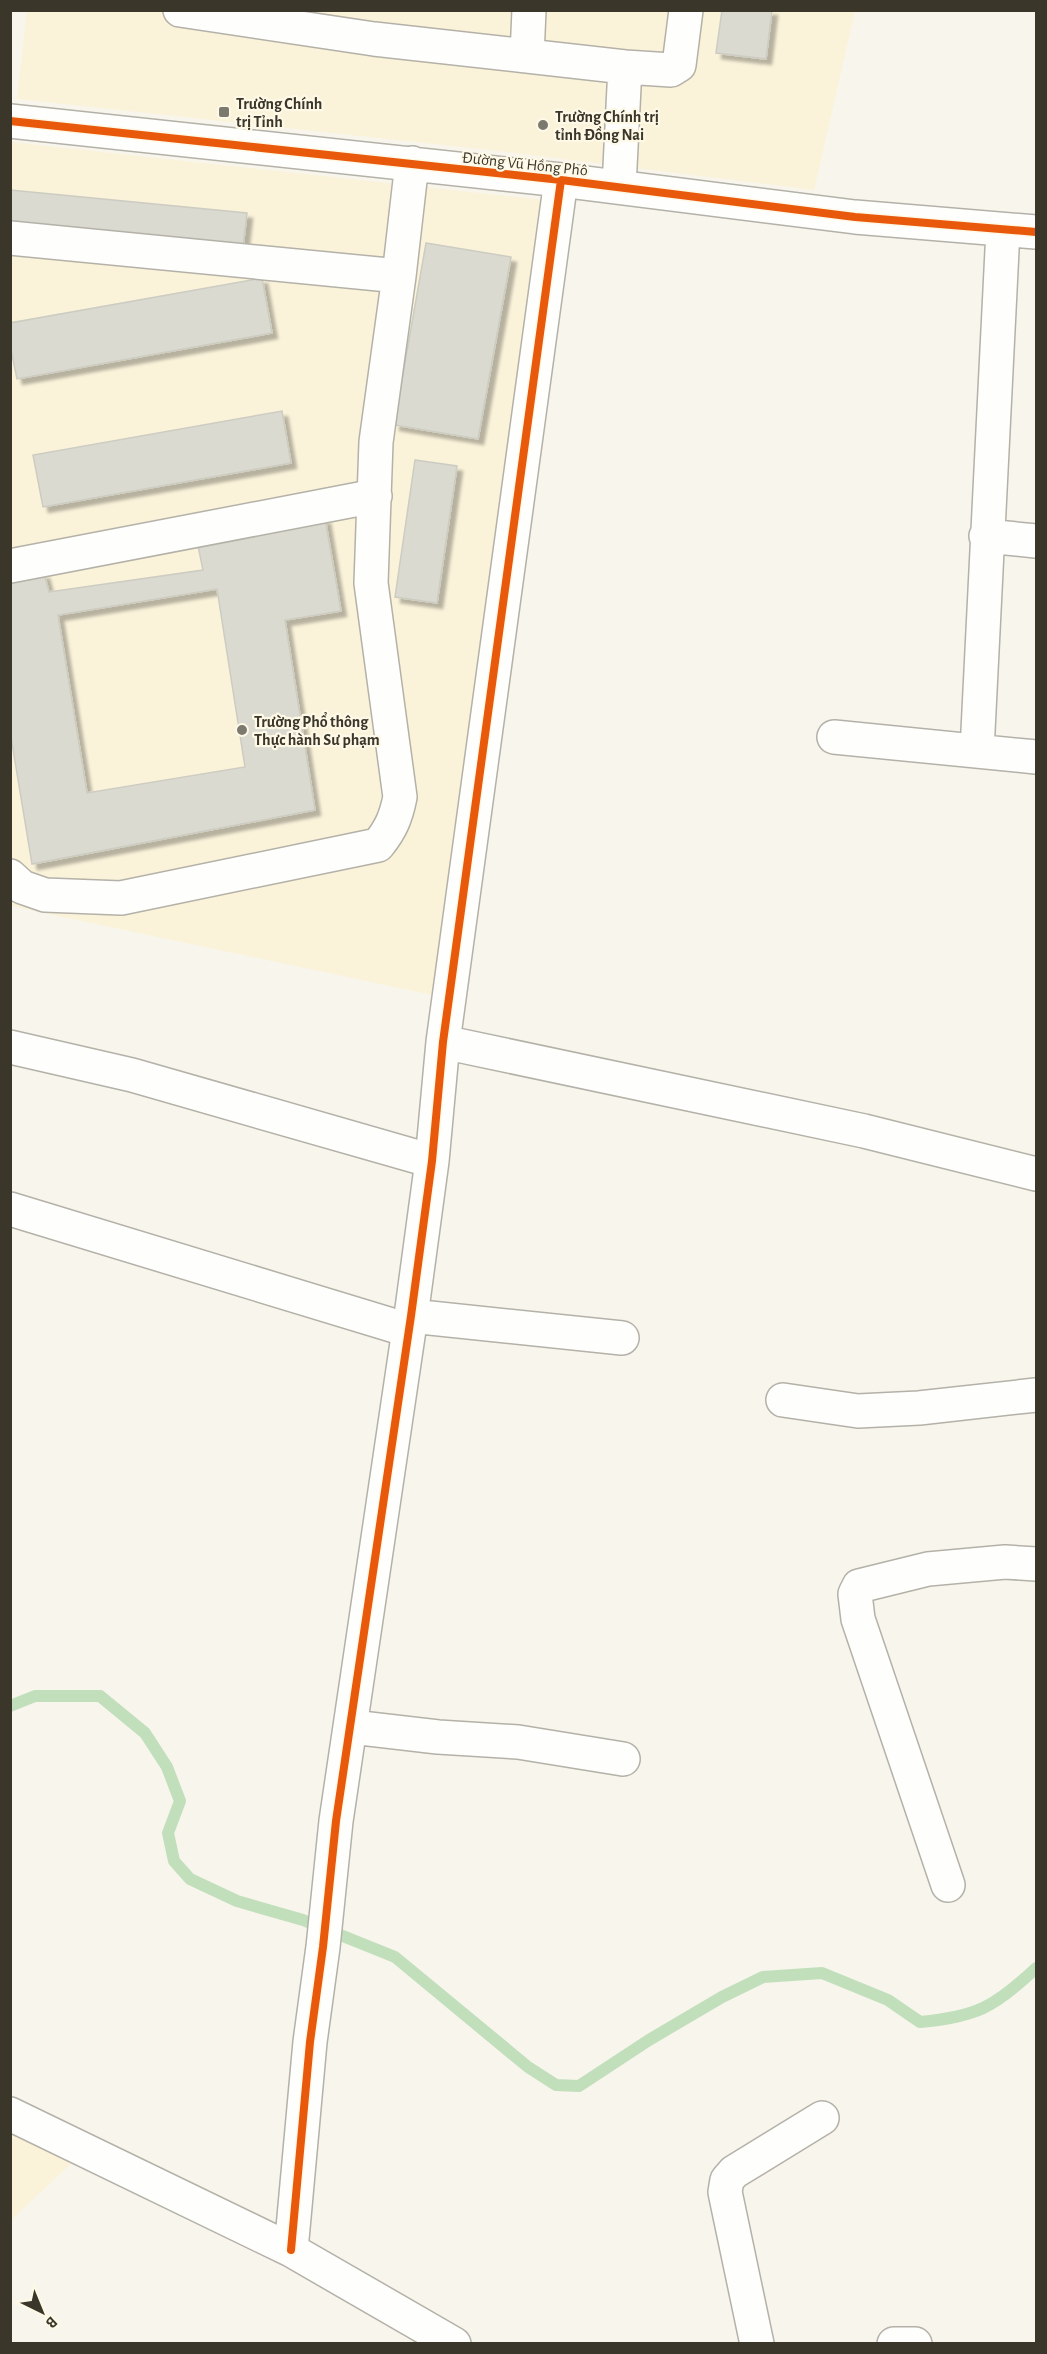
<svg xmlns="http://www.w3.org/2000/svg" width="1047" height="2354" viewBox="0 0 1047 2354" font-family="'Alegreya Sans',sans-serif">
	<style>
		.built { fill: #faf2d9 }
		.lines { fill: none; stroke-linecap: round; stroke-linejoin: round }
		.stream { stroke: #c2dfbc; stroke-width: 12 }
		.building { fill: #dadad0; stroke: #ccccc2; stroke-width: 1.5; fill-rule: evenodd; filter: url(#shadow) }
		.minor-casing { stroke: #b4b1a8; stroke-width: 36 }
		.minor { stroke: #fefefc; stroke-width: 33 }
		.cycleway-casing { stroke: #fef8e6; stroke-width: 11 }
		.cycleway { stroke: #e8590c; stroke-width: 8 }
		.poi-dot { fill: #7c796e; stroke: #fef8e6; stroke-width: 2 }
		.labels { text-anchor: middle; stroke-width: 4.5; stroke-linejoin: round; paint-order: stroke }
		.poi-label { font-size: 16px; font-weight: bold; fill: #3a362a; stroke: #fef8e6; text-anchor: start }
		.street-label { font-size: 16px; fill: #3a362a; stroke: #fef8e6 }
	</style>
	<defs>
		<filter id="shadow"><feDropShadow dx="5.5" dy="5.5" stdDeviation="1.5" flood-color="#0004"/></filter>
	</defs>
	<rect width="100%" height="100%" fill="#f8f5ec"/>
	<path class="built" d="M27 11H855L814 190 498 151 17 99Z
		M11 142 544 200 437 996 11 906Z
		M11 2129 75 2160 11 2220Z"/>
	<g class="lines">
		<path class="stream" d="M10 1706 35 1696H100L145 1733 167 1767 180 1801 168 1833 174 1861 190 1879 237 1901 303 1920 395 1957 528 2067 556 2085 579 2086 649 2040 722 1997 763 1977 822 1973 888 2000 920 2022C976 2017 995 2007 1036 1968"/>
	</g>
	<path class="building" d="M722 10H772L766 59 716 53Z
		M10 190 247 213 243 247 10 225Z
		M426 243 511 257 478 439 394 425Z
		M262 278 272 333 17 379 10 345V323Z
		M282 411 291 463 43 507 33 455Z
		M415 460 457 466 437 603 395 597Z
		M325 518 341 611 285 620 315 810 32 864 10 731V578L44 573 49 592 203 570 197 541ZM217 589 245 767 87 793 58 615Z"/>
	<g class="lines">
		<defs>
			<path id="minor" d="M180 10 374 39 527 56 529 10
				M527 56 625 67
				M10 121 561 180 855 217 1036 232
				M619 187 625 67 671 70 679 65 686 10
				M10 238 399 276 376 442 371 583 400 797C396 817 391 829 378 845L121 898 45 895 22 887 10 876
				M399 276 412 163
				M986 536 1036 541
				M10 566 375 496
				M834 737 1036 757
				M977 751 1003 230
				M443 1042 864 1131 1036 1174
				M10 1047 132 1075 432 1161
				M10 1209 408 1330
				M411 1316 622 1338
				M783 1400 858 1411 919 1408 1036 1395
				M352 1727 438 1737 518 1742 623 1759
				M948 1885 858 1619 855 1594 859 1586 928 1569 1005 1562 1036 1564
				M10 2114 291 2250 454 2344
				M291 2250 310 2042 323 1947 336 1821 411 1316 432 1161 443 1042 561 180
				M757 2344 725 2192 727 2180 734 2172 822 2118
				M894 2344H915"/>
		</defs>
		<use href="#minor" class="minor-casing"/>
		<use href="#minor" class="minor"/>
		<defs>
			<path id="cycleway" d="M10 121 561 180 855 217 1036 232
				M291 2250 310 2042 323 1947 336 1821 411 1316 432 1161 443 1042 561 180"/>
		</defs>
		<use href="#cycleway" class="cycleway-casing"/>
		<use href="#cycleway" class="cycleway"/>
	</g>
	<g class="poi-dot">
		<rect x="218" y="106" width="12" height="12" rx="3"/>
		<circle cx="543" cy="125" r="6"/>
		<circle cx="242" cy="730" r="6"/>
	</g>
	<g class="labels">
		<g class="poi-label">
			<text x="236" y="109">Trường Chính<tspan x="236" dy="18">trị Tỉnh</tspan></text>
			<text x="555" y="122">Trường Chính trị<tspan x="555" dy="18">tỉnh Đồng Nai</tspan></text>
			<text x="254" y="727">Trường Phổ thông<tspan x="254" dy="18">Thực hành Sư phạm</tspan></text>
		</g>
		<g class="street-label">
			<text transform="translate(525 163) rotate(6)" y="6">Đường Vũ Hồng Phô</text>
		</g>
	</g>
	<rect width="1047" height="2354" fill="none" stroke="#3a362a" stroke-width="24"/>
	<g transform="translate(42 2312) rotate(137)" stroke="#fef8e6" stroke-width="4.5" paint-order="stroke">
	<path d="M0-4.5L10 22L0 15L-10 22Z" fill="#3a362a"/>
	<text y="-9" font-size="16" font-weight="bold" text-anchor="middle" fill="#3a362a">B</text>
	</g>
</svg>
